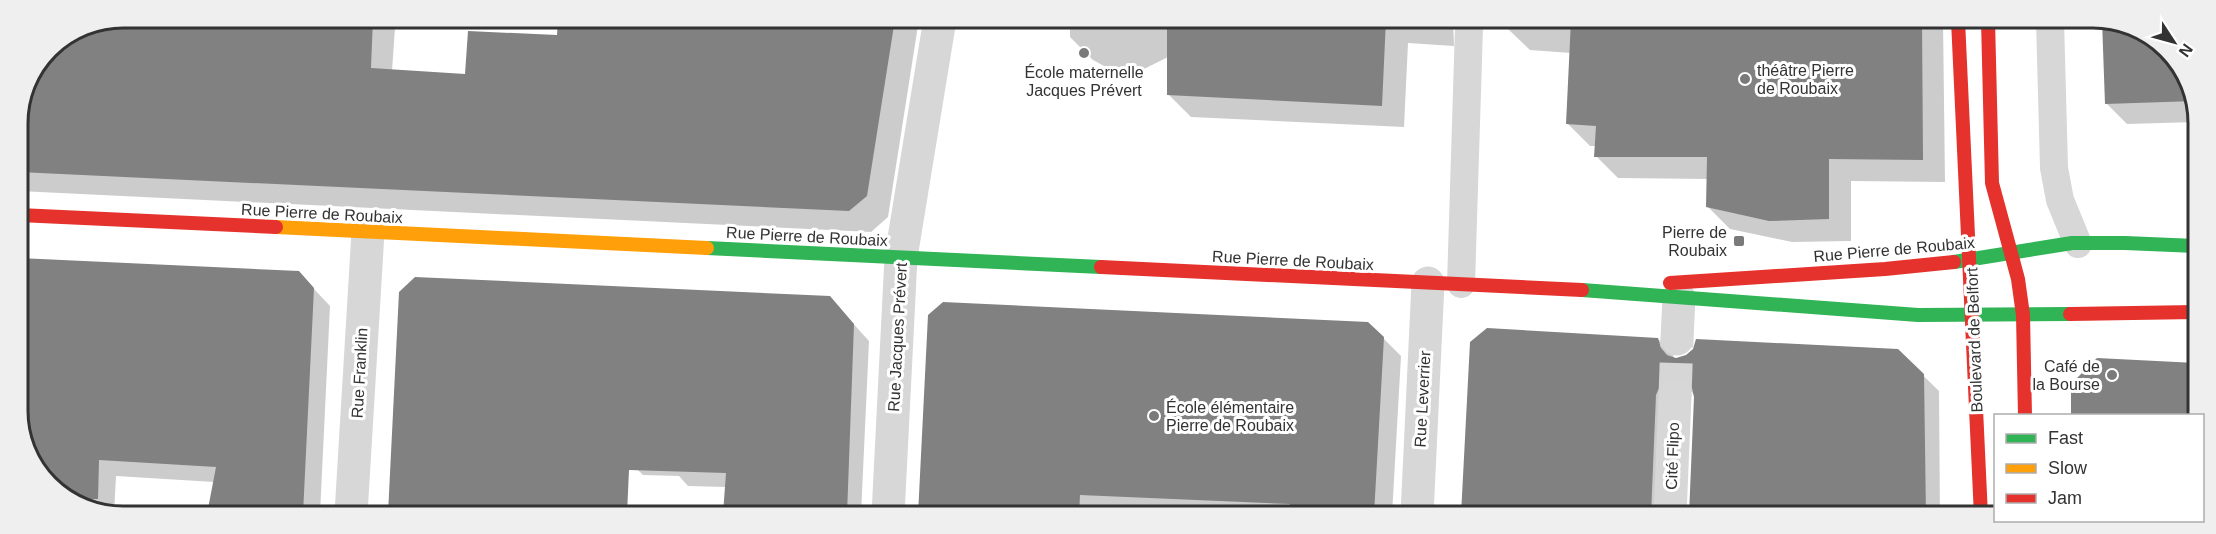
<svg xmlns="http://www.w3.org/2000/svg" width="2216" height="534" viewBox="0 0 2216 534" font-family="Helvetica,sans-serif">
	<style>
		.shadow { fill: #0003 }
		.building { fill: #818181 }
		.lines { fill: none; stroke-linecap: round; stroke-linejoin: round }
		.street-tunnel { stroke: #d6d6d6; stroke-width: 33; stroke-dasharray: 33 16; stroke-linecap: butt }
		.lane { stroke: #d7d7d7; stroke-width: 28 }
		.street { stroke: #d7d7d7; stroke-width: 33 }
		.fast { stroke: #30b455; stroke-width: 14 }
		.slow { stroke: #ff9f0a; stroke-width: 14 }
		.jam { stroke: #e5322d; stroke-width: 14 }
		.poi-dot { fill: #7a7a7a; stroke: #fff; stroke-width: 2 }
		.labels { text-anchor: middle; stroke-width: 6; stroke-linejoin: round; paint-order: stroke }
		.poi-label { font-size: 16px; fill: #333; stroke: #fff; text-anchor: start }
		.street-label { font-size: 16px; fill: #333; stroke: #fff }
		.rim { fill: none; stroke: #333; stroke-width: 3 }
	</style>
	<rect width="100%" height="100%" fill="#fff"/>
	<path class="shadow" d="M124 18H385L395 28 392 71 466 76 558 37 559 18 919 19 888 217 871 232 19 191 18 117 49 49 84 26Z
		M1070 19H1453L1454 46 1408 43 1404 127 1191 117 1168 94V57L1126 78 1093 60 1070 37Z
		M1508 19 1943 20 1945 182 1851 181V241L1792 242 1730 229 1707 206 1708 179 1618 178 1596 156V146H1590L1567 123 1571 53 1530 50 1507 28Z
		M2116 22 2167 49 2196 103V122L2127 124 2106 103Z
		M298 272 330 306 320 514H209L214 482 116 476 114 514H103L49 485 20 431Z
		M400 292 829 297 869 341 861 515 725 514V487L688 486 679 476 643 475 628 460 508 472 507 514H390Z
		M1368 323 1401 356 1392 515H1168L1097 512V515H920Z
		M1658 339 1673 354 1674 359 1898 351 1939 391 1940 516 1690 515 1695 397 1692 392 1682 394 1666 515H1463L1472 343Z"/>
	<path class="building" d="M124 18H373L371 68 465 74 468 31 557 35 558 18 895 19 867 196 849 211 19 172 18 117 49 49 84 26Z
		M1167 19H1386L1382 106 1167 95Z
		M1571 20H1922L1923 160 1829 159V219L1769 221 1706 207 1707 157H1594L1596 126 1566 124Z
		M2102 20H2113L2167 49 2195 101 2105 104Z
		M19 258 299 271 314 288 303 514H207L216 467 99 460 98 499H75L49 485 20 431Z
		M415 277 830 296 854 324 847 515 723 514 726 473 629 470 627 514H388L399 292Z
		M943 302 1368 322 1384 337 1374 515H1290V504L1080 495 1079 515H918L928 315Z
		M1487 328 1658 338 1661 348 1667 355 1676 358 1686 355 1693 349 1696 339 1898 349 1924 374 1926 516 1689 515 1694 397 1692 388 1686 381 1675 377 1667 379 1660 386 1656 395 1651 515H1461L1470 342Z
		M2097 358 2196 363V416H2071V384Z"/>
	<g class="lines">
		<path class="street-tunnel" d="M1675 396 1677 339"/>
		<path class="lane" d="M2050 20 2054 168 2060 200 2078 244
			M1461 284 1469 27"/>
		<path class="street" d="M1677 339 1679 298
			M351 514 368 232
			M888 515 901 257 940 19
			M1417 515 1428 283
			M1670 515 1675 396"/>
		<path class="fast" d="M707 248 1101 267
			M1954 262 2072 243H2125L2196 246
			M1582 290 1918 315 2070 314"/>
		<path class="slow" d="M276 227 707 248"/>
		<path class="jam" d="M1958 20 1981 516
			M1988 20 1992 183 2018 279 2023 315 2025 416
			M19 215 276 227
			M1101 267 1582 290
			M1670 283 1885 269 1954 262
			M2070 314 2196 312"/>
	</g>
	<g class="poi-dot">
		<circle cx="1084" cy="53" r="6"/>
		<circle cx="1745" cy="79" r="6"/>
		<rect x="1733" y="235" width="12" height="12" rx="3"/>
		<circle cx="2112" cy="375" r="6"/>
		<circle cx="1154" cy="416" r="6"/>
	</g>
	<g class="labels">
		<g class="poi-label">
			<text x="1757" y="76">théâtre Pierre<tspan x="1757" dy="18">de Roubaix</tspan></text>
			<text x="1084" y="78" text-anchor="middle">École maternelle<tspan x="1084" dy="18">Jacques Prévert</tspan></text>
			<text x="1727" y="238" text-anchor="end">Pierre de<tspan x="1727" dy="18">Roubaix</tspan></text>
			<text x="2100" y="372" text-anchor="end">Café de<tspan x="2100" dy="18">la Bourse</tspan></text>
			<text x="1166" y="413">École élémentaire<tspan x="1166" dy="18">Pierre de Roubaix</tspan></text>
		</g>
		<g class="street-label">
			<text transform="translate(322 213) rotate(3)" y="6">Rue Pierre de Roubaix</text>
			<text transform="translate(807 236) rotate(3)" y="6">Rue Pierre de Roubaix</text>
			<text transform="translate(1894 249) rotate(-5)" y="6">Rue Pierre de Roubaix</text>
			<text transform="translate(1293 260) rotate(3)" y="6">Rue Pierre de Roubaix</text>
			<text transform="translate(897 337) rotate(-87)" y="6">Rue Jacques Prévert</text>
			<text transform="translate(1974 340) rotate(-92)" y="6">Boulevard de Belfort</text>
			<text transform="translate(359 373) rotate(-87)" y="6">Rue Franklin</text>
			<text transform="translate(1422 399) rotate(-87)" y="6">Rue Leverrier</text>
			<text transform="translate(1672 456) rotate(-88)" y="6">Cité Flipo</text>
		</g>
	</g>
	<path d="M0 0H2216V534H0ZM123 28H2093A95 95 0 0 1 2188 123V411A95 95 0 0 1 2093 506H123A95 95 0 0 1 28 411V123A95 95 0 0 1 123 28Z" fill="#efefef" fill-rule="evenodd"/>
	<path class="rim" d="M123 28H2093A95 95 0 0 1 2188 123V411A95 95 0 0 1 2093 506H123A95 95 0 0 1 28 411V123A95 95 0 0 1 123 28Z"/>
	<rect x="1994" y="414" width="210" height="108" fill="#ffffff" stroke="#adadad" stroke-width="1.5"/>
	<rect x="2006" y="434" width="30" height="9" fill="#30b455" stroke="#adadad" stroke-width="1.5"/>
	<text x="2048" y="444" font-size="18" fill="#333333">Fast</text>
	<rect x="2006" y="464" width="30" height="9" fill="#ff9f0a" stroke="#adadad" stroke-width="1.5"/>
	<text x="2048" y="474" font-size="18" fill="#333333">Slow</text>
	<rect x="2006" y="494" width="30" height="9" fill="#e5322d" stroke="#adadad" stroke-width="1.5"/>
	<text x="2048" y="504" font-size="18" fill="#333333">Jam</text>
	<g transform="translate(2174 42) rotate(126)" stroke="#ffffff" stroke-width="4.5" paint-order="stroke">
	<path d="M0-4.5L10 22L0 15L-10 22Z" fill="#333333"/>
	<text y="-9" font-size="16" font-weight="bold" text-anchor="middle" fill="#333333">N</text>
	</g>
</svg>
